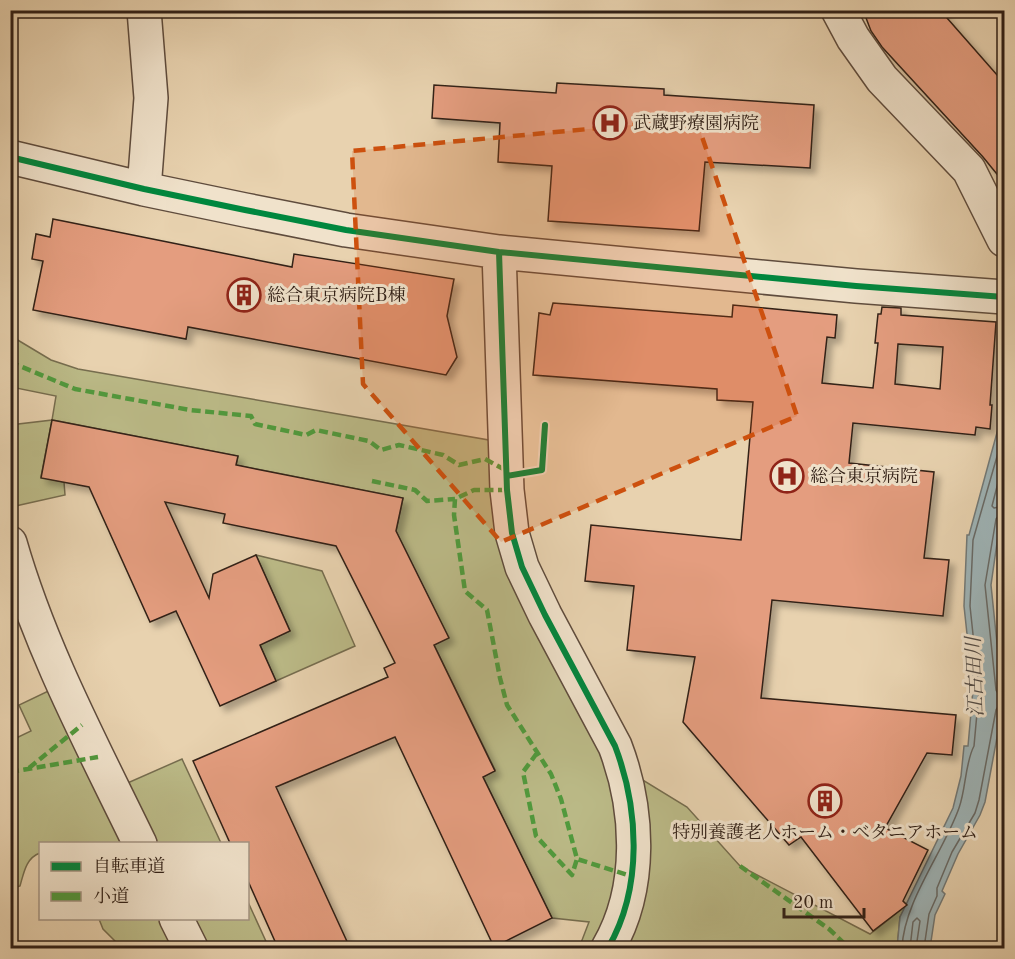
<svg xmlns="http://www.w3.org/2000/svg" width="1015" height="959" viewBox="0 0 1015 959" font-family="'Old Standard TT','Noto Serif JP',serif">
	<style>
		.green { fill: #bbba87; stroke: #766d4f; stroke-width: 1.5 }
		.water { fill: #9eb4b7; stroke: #727977; stroke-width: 1.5 }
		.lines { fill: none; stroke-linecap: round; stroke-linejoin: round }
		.shore { stroke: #686a67; stroke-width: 1.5 }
		.building { fill: #e49d7f; stroke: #312017; stroke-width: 1.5; fill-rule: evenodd; filter: url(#shadow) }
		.minor-casing { stroke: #5f4c3d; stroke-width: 36 }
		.minor { stroke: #f0e2cb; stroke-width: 33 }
		.quiet { stroke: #509a3d; stroke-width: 4.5; stroke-dasharray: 9 4.5; stroke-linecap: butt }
		.cycleway-casing { stroke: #f0e2cb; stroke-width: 10 }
		.cycleway { stroke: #00873e; stroke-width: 6 }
		.marked { fill: #cd500e; fill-opacity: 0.2; stroke: #cd500e; stroke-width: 4.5; stroke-dasharray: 12 8; stroke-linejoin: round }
		.labels { text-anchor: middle; stroke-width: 6; stroke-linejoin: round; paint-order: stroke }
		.poi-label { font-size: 18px; fill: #312017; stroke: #f0e2cb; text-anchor: start }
		.water-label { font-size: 20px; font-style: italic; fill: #524c47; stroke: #f0e2cb }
	</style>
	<defs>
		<filter id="shadow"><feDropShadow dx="5.5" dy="5.5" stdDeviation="3" flood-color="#0004"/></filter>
	</defs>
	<rect width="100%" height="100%" fill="#e8d2af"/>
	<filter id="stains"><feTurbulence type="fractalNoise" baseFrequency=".00333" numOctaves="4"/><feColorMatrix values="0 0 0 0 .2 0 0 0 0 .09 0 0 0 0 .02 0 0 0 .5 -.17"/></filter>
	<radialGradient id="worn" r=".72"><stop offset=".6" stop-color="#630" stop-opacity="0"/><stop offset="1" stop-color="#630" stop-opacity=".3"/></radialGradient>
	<path class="green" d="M11 336 51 360 78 369 506 443 507 490 623 768 687 807 740 866 870 934 907 905 900 917 897 948H579L589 922 552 918 483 777 495 770 434 645 448 638 396 531 403 498 236 465 238 456 52 420 41 477 64 482 65 495 11 507 10 425 52 420 56 396 11 387Z
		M256 555 322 571 355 646 276 681 260 645 290 631Z
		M63 684 114 789 182 759 221 843 40 844V853C26 858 24 872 20 886L11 889 10 741 31 731 19 705Z
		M248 902 269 948H122L103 929 99 919 248 918Z"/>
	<path class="water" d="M1004 407V510L999 529 991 585 1001 682V716L985 802 980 815 958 854 942 891 945 894 935 915 930 948H897L900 917 953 808 961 776 964 746H968L973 690 964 606 967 535H969Z"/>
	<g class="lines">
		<path class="shore" d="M1004 459 992 506 994 508 1004 506
			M1004 514 999 515 996 519 985 585 996 690 999 695 1004 696
			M902 948C904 901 943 853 959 808 966 789 965 763 974 746L979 691 970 606 973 540 1004 432
			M910 948 913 922 917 918 920 921 916 948
			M924 948 929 914 937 896V888L952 852 975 813 979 800 996 710 999 705 1004 704"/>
	</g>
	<path class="building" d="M863 10H940L1005 84V184L983 157 882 47 871 31Z
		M557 83 664 89V95L814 105 810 168 705 162 699 231 548 221 552 166 498 162 500 123 432 118 434 85 556 93Z
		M53 219 292 267 294 254 454 279 447 316 457 357 446 375 188 327 186 339 33 310 43 261 32 259 36 234 50 237Z
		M553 303 732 317 733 305 837 315 835 338 827 337 822 383 873 388 878 343H875L878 314H881L882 307 901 308V315L996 322 990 405H992L990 429 976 427 975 435 853 423 849 463 934 472 924 558 949 560 943 616 772 600 761 698 956 715 952 755 927 753 885 828 928 850 903 901 907 905 873 931 801 837 789 845 683 722 695 657 627 650 634 586 585 581 591 525 741 540 753 402 717 400V389L533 375 539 313 550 315ZM898 344 943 347 940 389 895 384Z
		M52 420 238 456 236 465 403 498 396 531 449 638 434 645 495 771 483 777 552 918 494 947 395 737 276 787 350 948H278L248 881V843H230L193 761 388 677 384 668 395 663 336 546 223 523 225 514 165 502 209 598 213 574 256 555 290 631 260 645 276 681 220 706 176 611 150 622 89 487 41 478Z"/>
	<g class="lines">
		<defs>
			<path id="minor" d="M144 10 151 98 144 189
				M838 10 853 38 882 79 969 170 1004 240
				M10 157 144 189 245 210 346 230 499 252 856 286 1004 297
				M499 252 507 490 512 533 522 567 545 615 615 746C639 809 643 888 608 948
				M10 543C40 648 92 745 140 844
				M176 918 191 948"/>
		</defs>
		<use href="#minor" class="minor-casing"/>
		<use href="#minor" class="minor"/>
		<path class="quiet" d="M10 362 75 389 190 410 251 416 255 424 306 435 316 430 369 441 381 450 399 445 443 455 459 465 485 459 507 471
			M372 481 415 490 427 501 455 499
			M507 490H474L455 499 454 515 465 591 487 610 500 678 507 705 551 774 561 799 577 859 631 876
			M537 753 523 772 536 836 572 875 577 859
			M29 768 82 725
			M10 772 98 757
			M740 866 829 929 849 948"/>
		<defs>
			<path id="cycleway" d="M10 157 144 189 245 210 346 230 499 252 856 286 1004 297
				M499 252 507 490 512 533 522 567 545 615 615 746C639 809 643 888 608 948
				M507 476 542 470 545 425"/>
		</defs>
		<use href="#cycleway" class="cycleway-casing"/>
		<use href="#cycleway" class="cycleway"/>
	</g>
	<path class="marked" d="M696 119 797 416 501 542 363 384 352 151Z"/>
	<defs>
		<symbol id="hospital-ring" viewBox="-11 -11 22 22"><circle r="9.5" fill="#f0e2cb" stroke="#8f2418" stroke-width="1.5"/><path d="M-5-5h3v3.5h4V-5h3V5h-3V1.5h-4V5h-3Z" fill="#8f2418"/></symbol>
		<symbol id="building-ring" viewBox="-11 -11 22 22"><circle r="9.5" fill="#f0e2cb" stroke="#8f2418" stroke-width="1.5"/><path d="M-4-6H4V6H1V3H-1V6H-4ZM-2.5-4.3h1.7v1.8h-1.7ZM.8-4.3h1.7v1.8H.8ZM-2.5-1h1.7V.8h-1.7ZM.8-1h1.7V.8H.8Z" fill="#8f2418"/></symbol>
	</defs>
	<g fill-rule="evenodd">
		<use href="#hospital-ring" x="591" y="104" width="38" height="38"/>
		<use href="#building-ring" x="225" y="276" width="38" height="38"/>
		<use href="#hospital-ring" x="768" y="457" width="38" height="38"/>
		<use href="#building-ring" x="806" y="782" width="38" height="38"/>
	</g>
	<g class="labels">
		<g class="poi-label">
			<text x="633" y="129">武蔵野療園病院</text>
			<text x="267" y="301">総合東京病院B棟</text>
			<text x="810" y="482">総合東京病院</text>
			<text x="825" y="838" text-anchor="middle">特別養護老人ホーム・ベタニアホーム</text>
		</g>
		<g class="water-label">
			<text transform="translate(974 677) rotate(-92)" y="7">江古田川</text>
		</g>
	</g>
	<rect width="1015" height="959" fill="none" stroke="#e8d2af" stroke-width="36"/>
	<rect x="12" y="12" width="991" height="935" fill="none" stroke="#312017" stroke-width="3"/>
	<rect x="18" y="18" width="979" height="923" fill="none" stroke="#312017" stroke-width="1.5"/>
	<rect x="39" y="842" width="210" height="78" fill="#f0e2cb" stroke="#a49483" stroke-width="1.5"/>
	<rect x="51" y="862" width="30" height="9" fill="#00873e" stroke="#a49483" stroke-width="1.5"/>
	<text x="93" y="872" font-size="18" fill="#312017">自転車道</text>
	<rect x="51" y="892" width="30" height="9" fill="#509a3d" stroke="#a49483" stroke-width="1.5"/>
	<text x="93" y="902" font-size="18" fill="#312017">小道</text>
	<path d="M784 908v9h80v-9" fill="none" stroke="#312017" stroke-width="3"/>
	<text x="793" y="908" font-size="18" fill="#312017" stroke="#f0e2cb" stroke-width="4.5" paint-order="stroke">20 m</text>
	<rect width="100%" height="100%" filter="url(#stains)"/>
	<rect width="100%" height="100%" fill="url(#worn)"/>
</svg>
